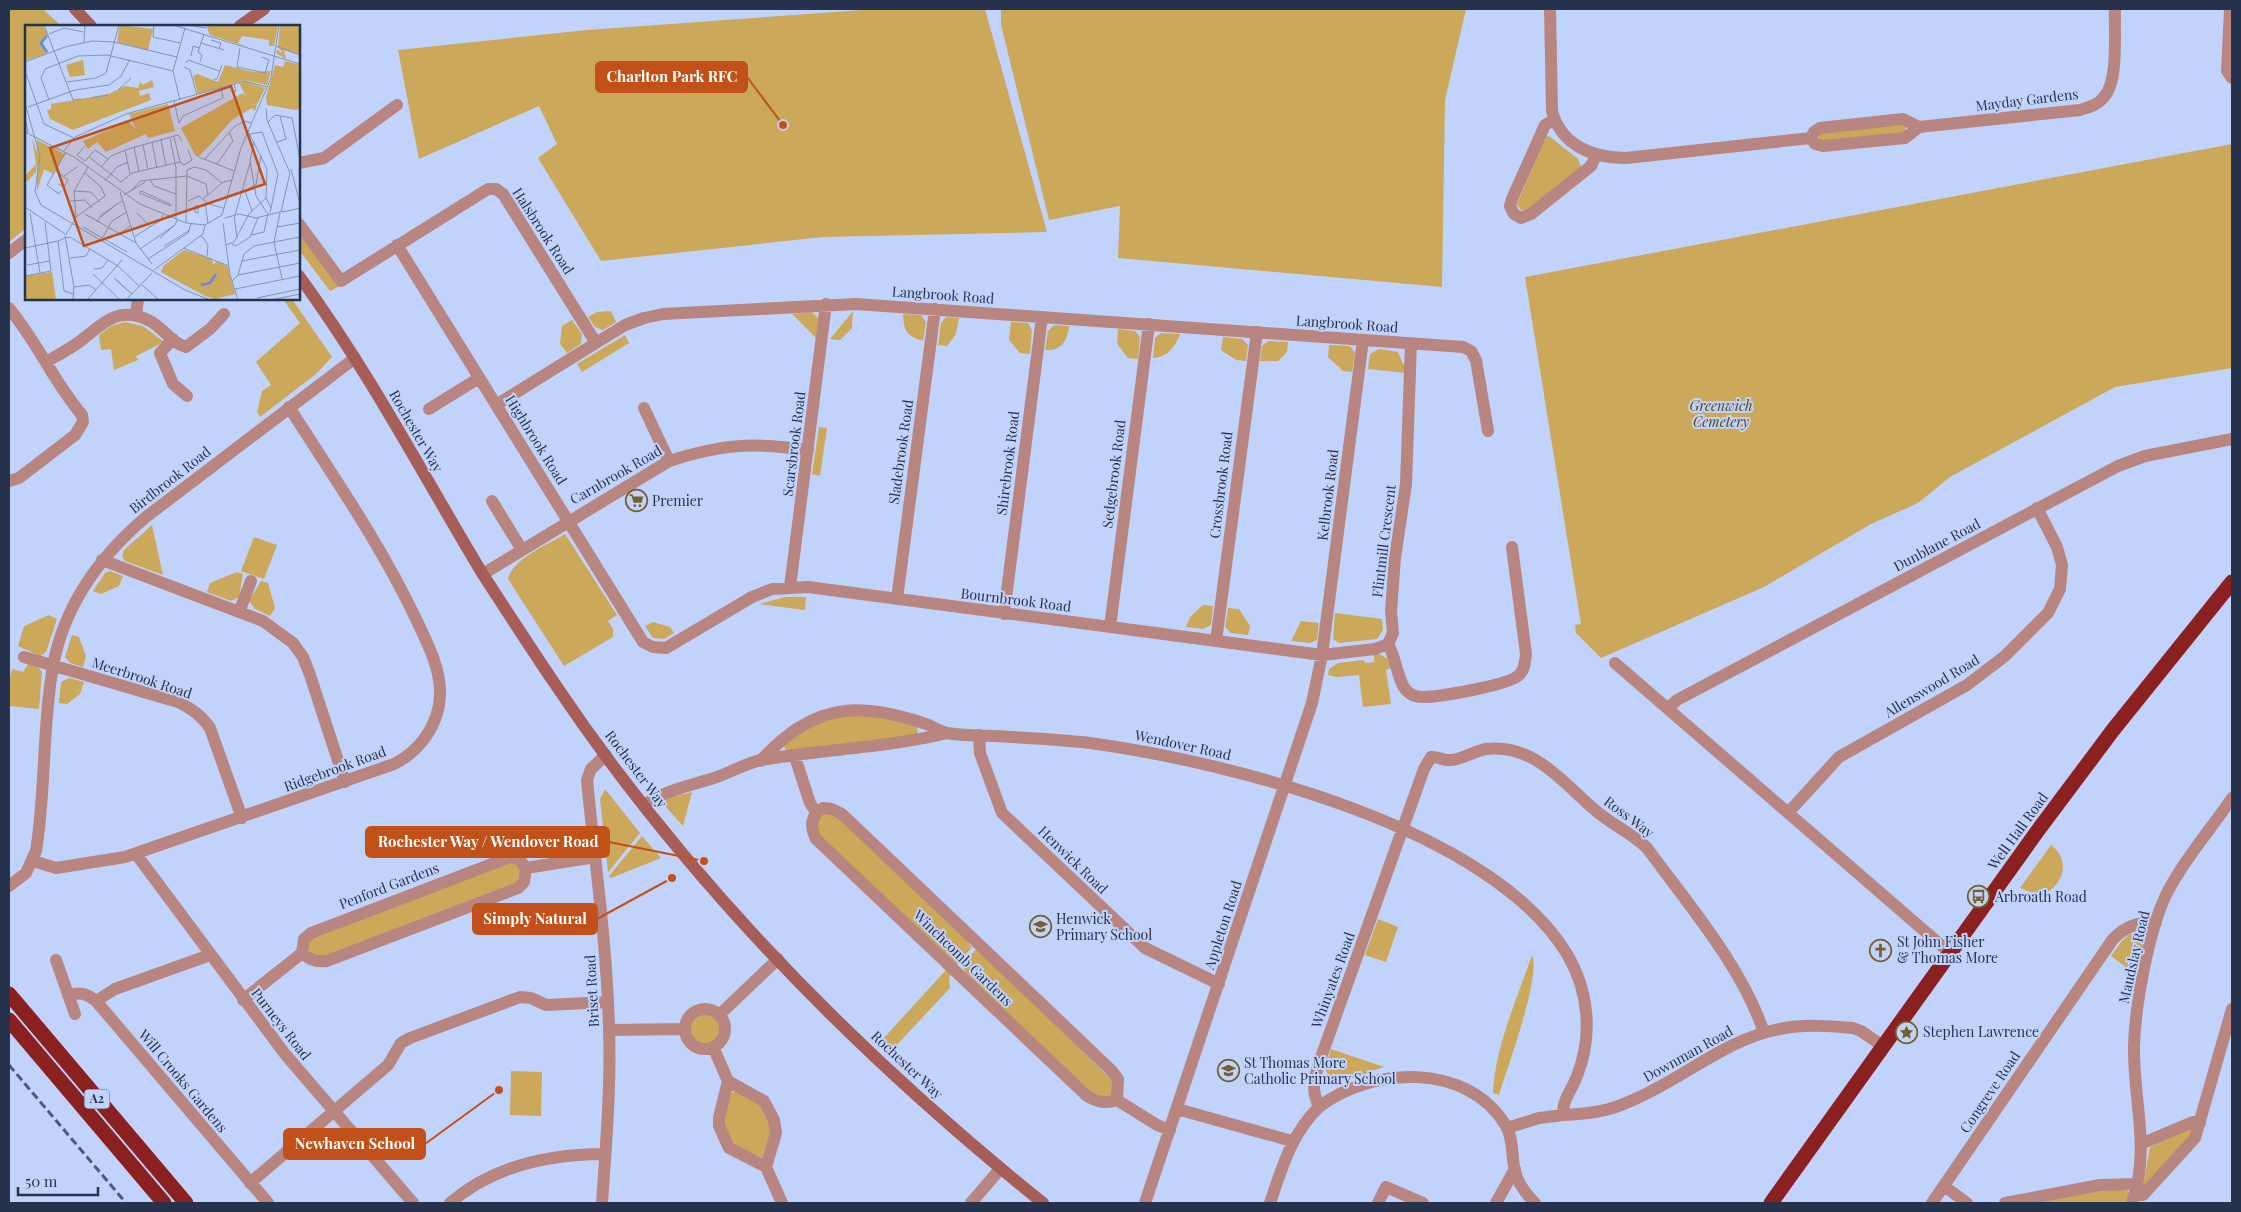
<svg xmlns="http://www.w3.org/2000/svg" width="2241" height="1212" viewBox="0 0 2241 1212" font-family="'Playfair Display',serif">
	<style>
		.green { fill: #cba85a }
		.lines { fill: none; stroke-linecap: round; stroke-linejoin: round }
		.street { stroke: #b98580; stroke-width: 12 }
		.secondary { stroke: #a75e58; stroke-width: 12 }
		.highway { stroke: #8b2021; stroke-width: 15 }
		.rail { stroke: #4e5b78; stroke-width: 3; stroke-dasharray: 8 4; stroke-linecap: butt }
		.labels { text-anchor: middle; stroke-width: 4; stroke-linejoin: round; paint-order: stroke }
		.shield { fill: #c1d3fb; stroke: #556280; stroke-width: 1 }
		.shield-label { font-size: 12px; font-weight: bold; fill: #27324c }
		.street-label { font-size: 14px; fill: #27324c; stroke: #c1d3fb }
		.park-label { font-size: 14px; font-style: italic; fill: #574313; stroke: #c1d3fb }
		.poi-label { font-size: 14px; fill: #27324c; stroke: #c1d3fb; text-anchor: start }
		.inset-river { fill: none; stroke: #6389e4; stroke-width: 2.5 }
		.inset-road { fill: none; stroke: #8393b5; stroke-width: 1 }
		.view { fill: #c15119; fill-opacity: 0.15; stroke: #c15119; stroke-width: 2.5 }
		.inset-edge { fill: none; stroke: #27324c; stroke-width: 2.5 }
		.leader { fill: none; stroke: #c15119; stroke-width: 2 }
		.callout-dot { fill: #c15119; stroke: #c1d3fb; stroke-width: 2 }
		.callout { fill: #c15119; stroke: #c15119; stroke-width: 2 }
		.callout-label { font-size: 15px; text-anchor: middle; font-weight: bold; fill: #fff }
	</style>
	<rect width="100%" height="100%" fill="#c1d3fb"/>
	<path class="green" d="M9 9H43L61 26H26V228L9 242Z
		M877 9H985L1047 232 823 237 601 261 538 158 557 144 539 106 419 159 398 50 587 30Z
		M1001 9H1466L1445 100 1442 287 1118 258 1120 206 1049 220 1001 25Z
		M1902 123 1906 126 1905 133 1821 142 1818 138 1820 133Z
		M1549 136 1578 159 1581 166 1578 170 1527 210H1521L1517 204 1546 137Z
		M2232 144V368L2115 387 1950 477 1918 503 1871 524 1764 587 1601 658 1576 633 1575 625 1581 624 1525 277Z
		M299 232 340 286 330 291 299 250Z
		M283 299H292L332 357 316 374 260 417 257 412 262 391 271 385 256 362 300 323Z
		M611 311 616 322 603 330 595 327 588 317 597 312Z
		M853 311 852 328 840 340 830 339Z
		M812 312 818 318 816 338 792 314Z
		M903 314 921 315 926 322 923 341C907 336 904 332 903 314Z
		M946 317 959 318 956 334 947 346 938 345 941 323Z
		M572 320 582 334 581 344 567 353 560 344 562 326Z
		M125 322 143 326 164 342 136 356 138 360 114 370 111 349 101 350 99 335 111 326Z
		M1011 322 1028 323 1032 330 1030 354 1020 353 1009 340Z
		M1054 325 1069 326C1068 340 1061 352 1045 350L1048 331Z
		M1118 329 1135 331 1140 337 1138 359 1128 358 1117 344Z
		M1161 333 1180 334C1175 347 1168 357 1153 358L1155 338Z
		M625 335 629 343 582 372 577 364Z
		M1223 337 1242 339 1248 345 1246 361 1236 360 1221 350Z
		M1268 341 1288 342 1287 352 1278 361H1260L1262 346Z
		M1329 345 1350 346 1355 353 1352 372 1343 371 1328 357Z
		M1379 349 1398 352 1403 364 1407 365 1406 373 1368 369 1370 354Z
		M819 427 827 428 820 476 812 474Z
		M152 525 163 575 125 561 122 556 124 550Z
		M565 534 617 615 608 621 613 629V637L564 666 508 579C513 558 548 545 565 534Z
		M254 537 277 545 264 579 241 571Z
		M110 571 123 576 119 586 101 594 93 591 105 573Z
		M237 572 243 574 239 597 231 601 207 592 210 583Z
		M261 581 268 583 275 608 270 616 255 609 249 601Z
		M785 597H806L805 610 759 604Z
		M1203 605 1213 606 1211 625 1203 629 1186 627 1190 617Z
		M1228 608 1239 609 1250 626 1248 635 1231 633 1225 627Z
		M1335 613 1382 619 1383 630 1377 639 1339 643 1333 639Z
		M49 615 57 619 46 652 40 656 18 646 24 626Z
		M1301 621 1319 623 1317 640 1310 643 1291 641Z
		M653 622 670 627 674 633 664 639 653 638 645 626Z
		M72 635 79 637 86 656 83 667 70 663 65 657Z
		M1379 654 1390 660 1391 668 1386 670 1391 704 1363 707 1359 675 1337 677 1328 675 1329 669 1338 663 1364 660 1365 663 1374 662V655Z
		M28 664 38 667 42 672 39 709 9 706V682L12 669 23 672Z
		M69 678 84 682 80 694 67 704 59 703 61 682Z
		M857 714 906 722 917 728 918 732 916 735 788 754 783 745 819 721Z
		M605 789 640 833 608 872 600 799Z
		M692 792 683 826 666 807 665 802 668 798Z
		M832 812 970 941 968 943 972 947 956 966 819 837 815 824 823 814Z
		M642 836 661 858 611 878 609 876Z
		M2051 845C2072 861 2063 886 2041 896L2020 888Z
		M505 862H514L520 869 518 882 324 957 311 953 308 949 309 940Z
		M1378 919 1398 927 1386 962 1365 955Z
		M2130 934H2141L2145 937 2138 969 2126 967 2111 956 2121 942Z
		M978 947 1113 1081 1112 1095 1108 1098 1096 1097 963 973 965 970 961 966Z
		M1532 955C1541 978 1507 1068 1499 1095L1493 1093C1495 1047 1517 999 1532 955Z
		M946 970 951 975 949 977 950 988 892 1050 882 1040Z
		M690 1029a15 15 0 1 1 30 0a15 15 0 1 1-30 0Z
		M1331 1049 1384 1067C1368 1071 1333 1092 1325 1068Z
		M511 1071 542 1072 541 1116 510 1115Z
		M736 1091 760 1103 772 1127 762 1158 733 1145 723 1124 731 1093Z
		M2191 1128 2193 1132 2147 1185 2143 1186 2150 1147Z
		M2123 1189 2128 1191 2130 1195 2128 1203H2028L2073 1194Z"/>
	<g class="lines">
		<path class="street" d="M1550 9 1552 111C1561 145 1592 158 1626 158L1811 138
			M2230 9 2227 71 2232 78
			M1554 120 1545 125 1512 199 1510 206 1514 214 1521 218 1531 214 1591 166 1596 155
			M1811 138 1815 144 1823 146 1905 138 1919 127 2080 110C2089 107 2098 105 2104 97 2119 80 2114 32 2115 9
			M1811 138 1814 132 1820 128 1903 119 1919 127
			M299 163 324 158 397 105
			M299 224 341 281 488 189H496L503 194 596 343
			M397 245 643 642 653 647 666 648 752 597 772 589 808 587 1322 655 1375 649 1388 644
			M9 253 26 240
			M9 308C37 342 54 382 82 415L83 422 75 435 19 478 9 481
			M136 315 138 299
			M173 339 160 353 173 384 187 396
			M46 362C58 355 72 348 83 339 104 322 119 306 148 320 162 326 171 343 186 347L210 329 224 314
			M496 405 625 325 644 318 663 314 856 304 1463 347 1471 351 1476 360 1488 431
			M644 408 669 461
			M429 409 479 378
			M492 501 522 550
			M102 560 263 621 293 643 303 657 310 675 345 782
			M483 574 669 461C722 444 753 442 808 450
			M790 587 826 304
			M897 599 935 309
			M239 612 251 581
			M1004 614 1042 317
			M1110 627 1149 324
			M1216 641 1257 332
			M1388 644 1393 633 1391 611 1395 558 1406 484 1411 343
			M1388 644C1396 657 1398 682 1406 690 1410 695 1417 697 1423 697 1439 697 1510 685 1519 675 1525 670 1525 661 1526 654L1512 547
			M24 657 178 702C192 709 201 715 210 728L242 818
			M1615 663 1950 953
			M1668 709 1677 700 2118 466 2145 456 2232 439
			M979 735 980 753 1002 813 1145 948 1219 984
			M795 757 810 803 816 812
			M760 761C784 736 809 715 845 711 869 708 900 715 923 723 931 725 939 731 947 733 962 736 980 735 995 736 1026 738 1058 739 1090 743 1229 762 1490 827 1567 954 1589 991 1593 1036 1577 1076 1572 1090 1562 1100 1563 1115L1539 1118 1507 1128
			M644 805C664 791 688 786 711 779 728 774 745 763 762 760 823 749 887 748 947 733
			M823 808 832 809 842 814 1111 1070 1118 1079 1117 1100C1105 1104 1098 1102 1087 1096L816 839C810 827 810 815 823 808Z
			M1788 813 1839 757 1967 685 2005 656 2048 613 2060 589 2062 565 2057 547 2037 508
			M136 854 285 1054 413 1203
			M510 857 519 859 526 868 524 882 518 888 327 961C316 962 310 960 302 953L304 939 311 933Z
			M33 861 56 868 125 857 394 764C420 751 439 725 440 695 441 669 427 642 416 619 381 545 333 476 289 407
			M526 868 595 857
			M9 886 26 873 36 851C46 790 42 727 53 666 64 606 100 556 146 517L355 358
			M56 960 75 1014
			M68 995C80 992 86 993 96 1001L268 1203
			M243 1000 302 953
			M96 1001 115 989 210 955
			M685 1029a20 20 0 1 1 40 0a20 20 0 1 1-40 0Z
			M719 1015 778 959
			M609 1030 685 1029
			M713 1047 728 1081 764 1101 774 1120 776 1133 766 1167 782 1203
			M728 1081 719 1118V1126L729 1148 766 1167
			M1117 1100 1157 1125 1170 1130
			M1319 1107C1372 1066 1468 1062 1506 1126 1514 1140 1511 1156 1515 1171 1518 1184 1526 1194 1535 1203
			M1177 1109 1292 1141
			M1563 1115C1585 1114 1606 1112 1626 1103 1680 1082 1722 1040 1780 1029 1804 1024 1829 1026 1853 1028L1861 1031 1883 1046
			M2143 1143 2193 1122 2200 1123
			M250 1183 388 1065 401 1043 410 1038 520 997 531 998 546 1005 608 1002
			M1944 1186 1967 1203
			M2135 1195H2143L2195 1138 2232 1009
			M450 1203C494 1165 549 1154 605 1154
			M602 1203C606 1145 611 1087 609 1029 607 946 595 863 587 780L591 769 606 755
			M971 1203 1000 1169
			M1145 1203 1312 703 1322 655 1363 340
			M1270 1203C1282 1168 1291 1134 1319 1107 1311 1090 1314 1080 1319 1063L1424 769 1431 757C1438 756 1443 761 1450 760 1462 760 1474 751 1486 749 1534 743 1563 783 1595 810 1612 825 1632 833 1647 848 1688 904 1743 968 1764 1033
			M1378 1203 1386 1187 1423 1203
			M1496 1203 1515 1169
			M1932 1203 2113 939C2126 926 2138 922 2156 923
			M2005 1203 2100 1185 2138 1184
			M2132 1203C2151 1147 2133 1102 2134 1046 2135 1006 2149 930 2166 895 2183 861 2211 829 2232 798"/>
		<path class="secondary" d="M75 9 91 26
			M240 26 264 9
			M299 276C368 370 422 473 482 573 506 610 530 647 555 684 687 881 859 1055 1043 1203"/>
		<path class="highway" d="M9 994 186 1203
			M9 1020 164 1203
			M1771 1203 2036 833 2113 730 2232 582"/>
		<path class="rail" d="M9 1065 126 1203"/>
	</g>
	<defs>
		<symbol id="supermarket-ring" viewBox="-11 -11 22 22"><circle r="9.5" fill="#c1d3fb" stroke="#75602f" stroke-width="1.5"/><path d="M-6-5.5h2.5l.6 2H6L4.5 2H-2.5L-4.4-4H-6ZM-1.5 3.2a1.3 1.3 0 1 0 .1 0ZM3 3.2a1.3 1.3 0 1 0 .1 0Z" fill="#75602f"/></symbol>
		<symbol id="bus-ring" viewBox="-11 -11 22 22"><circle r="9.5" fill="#c1d3fb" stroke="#75602f" stroke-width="1.5"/><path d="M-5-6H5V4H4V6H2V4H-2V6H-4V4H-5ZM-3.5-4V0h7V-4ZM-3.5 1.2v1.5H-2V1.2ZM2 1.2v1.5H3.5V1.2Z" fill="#75602f"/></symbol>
		<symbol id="school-ring" viewBox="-11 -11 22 22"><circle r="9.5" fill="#c1d3fb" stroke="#75602f" stroke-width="1.5"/><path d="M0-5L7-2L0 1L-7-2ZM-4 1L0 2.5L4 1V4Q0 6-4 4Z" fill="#75602f"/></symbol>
		<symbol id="church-ring" viewBox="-11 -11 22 22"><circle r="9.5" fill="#c1d3fb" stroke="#75602f" stroke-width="1.5"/><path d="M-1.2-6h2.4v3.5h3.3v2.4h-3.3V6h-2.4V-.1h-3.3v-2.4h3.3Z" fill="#75602f"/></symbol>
		<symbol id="sight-ring" viewBox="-11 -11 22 22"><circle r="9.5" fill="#c1d3fb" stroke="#75602f" stroke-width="1.5"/><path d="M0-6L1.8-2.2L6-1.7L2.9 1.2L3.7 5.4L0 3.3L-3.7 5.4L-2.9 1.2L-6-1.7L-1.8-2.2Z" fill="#75602f"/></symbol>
	</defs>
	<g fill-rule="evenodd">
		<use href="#supermarket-ring" x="624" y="488" width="25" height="25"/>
		<use href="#bus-ring" x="1966" y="884" width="25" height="25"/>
		<use href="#school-ring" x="1028" y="914" width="25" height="25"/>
		<use href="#church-ring" x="1868" y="938" width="25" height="25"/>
		<use href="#sight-ring" x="1894" y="1020" width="25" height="25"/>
		<use href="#school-ring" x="1216" y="1058" width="25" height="25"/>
	</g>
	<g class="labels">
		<rect class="shield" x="84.5" y="1089.5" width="25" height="19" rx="4"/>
		<g class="shield-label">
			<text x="97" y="1103">A2</text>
		</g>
		<g class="street-label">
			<text transform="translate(2027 100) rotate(-7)" y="5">Mayday Gardens</text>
			<text transform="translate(543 231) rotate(57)" y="5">Halsbrook Road</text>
			<text transform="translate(943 295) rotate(4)" y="5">Langbrook Road</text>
			<text transform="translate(1347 324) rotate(4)" y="5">Langbrook Road</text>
			<text transform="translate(416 431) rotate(60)" y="5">Rochester Way</text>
			<text transform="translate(536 440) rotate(58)" y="5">Highbrook Road</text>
			<text transform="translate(794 444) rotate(-83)" y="5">Scarsbrook Road</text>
			<text transform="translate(901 452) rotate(-82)" y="5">Sladebrook Road</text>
			<text transform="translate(1008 463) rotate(-83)" y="5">Shirebrook Road</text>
			<text transform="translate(1114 474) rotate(-83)" y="5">Sedgebrook Road</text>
			<text transform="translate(616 475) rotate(-30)" y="5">Carnbrook Road</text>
			<text transform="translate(170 480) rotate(-38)" y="5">Birdbrook Road</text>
			<text transform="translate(1221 485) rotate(-83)" y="5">Crossbrook Road</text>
			<text transform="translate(1328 495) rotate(-83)" y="5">Kelbrook Road</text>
			<text transform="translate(1384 541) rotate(-83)" y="5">Flintmill Crescent</text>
			<text transform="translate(1937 545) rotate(-28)" y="5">Dunblane Road</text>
			<text transform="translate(1016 600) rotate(7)" y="5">Bournbrook Road</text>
			<text transform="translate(142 678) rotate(18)" y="5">Meerbrook Road</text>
			<text transform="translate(1932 686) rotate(-31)" y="5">Allenswood Road</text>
			<text transform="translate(1183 745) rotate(12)" y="5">Wendover Road</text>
			<text transform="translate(335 769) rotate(-20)" y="5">Ridgebrook Road</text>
			<text transform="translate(636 769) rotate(53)" y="5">Rochester Way</text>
			<text transform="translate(1629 817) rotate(37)" y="5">Ross Way</text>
			<text transform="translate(2018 831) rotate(-54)" y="5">Well Hall Road</text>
			<text transform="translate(1073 860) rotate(44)" y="5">Henwick Road</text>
			<text transform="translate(389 886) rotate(-21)" y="5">Penford Gardens</text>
			<text transform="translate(1223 925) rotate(-72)" y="5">Appleton Road</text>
			<text transform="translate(2134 957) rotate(-77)" y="5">Maudslay Road</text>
			<text transform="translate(963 958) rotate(44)" y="5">Winchcomb Gardens</text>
			<text transform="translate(1333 980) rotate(-70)" y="5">Whinyates Road</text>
			<text transform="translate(592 991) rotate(-93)" y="5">Briset Road</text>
			<text transform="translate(281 1024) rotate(52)" y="5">Purneys Road</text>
			<text transform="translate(1688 1054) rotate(-29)" y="5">Downman Road</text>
			<text transform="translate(907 1065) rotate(43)" y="5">Rochester Way</text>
			<text transform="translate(183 1081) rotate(50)" y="5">Will Crooks Gardens</text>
			<text transform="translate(1990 1092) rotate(-56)" y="5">Congreve Road</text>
		</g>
		<g class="park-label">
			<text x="1721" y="411">Greenwich<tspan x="1721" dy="16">Cemetery</tspan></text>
		</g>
		<g class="poi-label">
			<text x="652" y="506">Premier</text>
			<text x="1995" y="902">Arbroath Road</text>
			<text x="1056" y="924">Henwick<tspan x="1056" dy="16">Primary School</tspan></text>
			<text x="1897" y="947">St John Fisher<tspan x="1897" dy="16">&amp; Thomas More</tspan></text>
			<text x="1923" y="1037">Stephen Lawrence</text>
			<text x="1244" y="1068">St Thomas More<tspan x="1244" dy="16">Catholic Primary School</tspan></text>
		</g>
	</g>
	<g transform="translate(25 25)">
		<rect width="275" height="275" fill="#c1d3fb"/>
		<path d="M0 0H18L23 10 16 18 23 28 0 36ZM95 0 128 4 123 25 92 17ZM181 0H253L249 21H244V15L217 11 213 18 223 22 185 10ZM255 0H275V30L259 25 261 34 251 28 253 24 255 28 257 27 253 22ZM58 35 60 50 45 52 41 40ZM260 36 275 40V84L270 85 242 80 241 72 250 40 258 42ZM200 40 228 47 246 46 242 60 220 55 173 69 168 51 172 49 193 57ZM127 55 129 62 114 66 115 71 124 68 126 75 48 105 25 94 22 85 26 84V79L84 69 100 61 113 63 115 57 118 60ZM221 56 240 63 233 78 226 80 232 79 230 86 227 83 207 95 184 121 173 132 170 130 156 103 218 68 222 73 214 58ZM143 79 150 106 123 113 121 109 81 127 72 117 63 124 58 116 104 96 111 105 104 89ZM7 113 13 130 11 147 2 157 0 151 11 139ZM12 115 40 129 28 149 19 144 12 166ZM159 225 187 234 188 240 192 236 203 242 210 269 190 274 180 271 136 247 138 241ZM27 247 31 275H0V251Z" fill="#cba85a"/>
		<path class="inset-river" d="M22 27 16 18 22 11M176 260 185 258 191 249"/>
		<path class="inset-road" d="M19 0 48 75 56 74M129 0 128 12 155 18M148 0 275 39M162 0 181 3M24 9 39 3 58 7M186 15 196 18 194 24M59 17 60 0M176 18 199 25M251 21 275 30M215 23 212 42 240 48 244 35 237 32M166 31 168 21 174 23M0 37 40 22 67 16 89 17 152 32M175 37 177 30 173 27 179 9M161 38 163 35 194 46M159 42 165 45 172 70M0 46 19 99 49 113M189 54H192L197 40M42 57 71 53 81 48 94 0M205 60 208 67 211 66 209 59M93 65 106 53M66 73 83 70M24 75 16 53 20 44 53 31 82 30 148 46M155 75 148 46 160 3M149 76 154 98M0 78 15 131 10 166 16 180 160 265 185 275M3 82 50 65 84 60 96 51 104 36M241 83 242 95 265 148M0 92 3 108M243 97 250 90 267 93 275 134M154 98 158 91 198 73 196 63M0 107 49 132 115 179 161 198 180 200M224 108 242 144 241 173 246 183M225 109 237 107 253 149 245 188M149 112 155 137M145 113 151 143V194M136 115 141 141M229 116 225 136 231 171 242 188M127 117 132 143M252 117 261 114 255 91M118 120 123 145M60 121 52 130 60 136 70 125 83 134M109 122 114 147M100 125 105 149M39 126 50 112 101 89 220 56 242 62M64 132 96 157 107 148 155 137M174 132 209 146M180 134 210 101 220 96 226 98M155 137 159 140 167 135 163 125M192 139 208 116 204 107M76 142 86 131 103 124 153 110 157 116M266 144 275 179M31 146 43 155 39 162 33 159M39 151 52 142M125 155 129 161 151 169M80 156 92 142 103 137M231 160 236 130M108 164 115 156 162 151 181 159 183 170 178 173M36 166 34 169 22 160 41 127M49 166 66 167 75 177M116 166 145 179 146 181 114 168ZM95 167 111 218 127 239M99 170 120 157M183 170 198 157 207 155M45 176 60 175 67 183M163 176 174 171 184 179 198 183M180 178 183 198M173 181V188L170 187V181L180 180M0 182 40 209M227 186 220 166 231 159M256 187 265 148M258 187 275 183M5 188 15 248M112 188 125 202M255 188 249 217 257 254M60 189 111 218M197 190 216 123 246 53 254 0M209 190 212 213M210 190 225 138M51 192 80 171 76 162 60 148M76 192 92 179M200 193 214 189 231 193 259 186M72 197 76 190 97 176M161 198 162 145 169 142 181 145 197 158M198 198 205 250 213 275M58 202 102 227M252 202 275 198M94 210 106 200M176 210 183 220 182 231M226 210 239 207 243 188M78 212 87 196 102 187M109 212 136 195 138 190M40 213 45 212 93 241 114 261M40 213 33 216 39 266 48 269M135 213 150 200M207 219 211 221 225 212 233 193M201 220 209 217 224 189 241 173M139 221 165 205M0 223 33 216M158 223 204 241M115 224 150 200 152 195M45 233 61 231 65 224M123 234 163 208 166 199M217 236 275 225M2 240 25 236M69 244 77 243 83 235M129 245 178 209 180 200 197 190M68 249 95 275M213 250 275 238M0 251 26 246 20 197M207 256 213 250 219 229 229 221 275 212M117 260 134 275M49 262 64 260 71 265M210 264 275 251M102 265 89 253 107 269M232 273 275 264M48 275 49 262 40 211 51 193 49 166 63 142M62 275 97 235M101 275 127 248M246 275 275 269"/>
		<path class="view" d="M206 61 240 159 59 221 25 123Z"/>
		<rect width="275" height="275" class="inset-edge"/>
	</g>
	<path class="leader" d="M783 125L747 77M704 861L609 842M672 878L597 919M499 1090L425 1144"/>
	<g class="callout-dot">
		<circle cx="783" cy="125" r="5"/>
		<circle cx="704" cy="861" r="5"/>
		<circle cx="672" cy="878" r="5"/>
		<circle cx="499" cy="1090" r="5"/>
	</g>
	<g class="callout">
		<rect x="596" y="62" width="151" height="30" rx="5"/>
		<rect x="366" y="827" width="243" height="30" rx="5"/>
		<rect x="473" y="904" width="124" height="30" rx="5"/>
		<rect x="284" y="1129" width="141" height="30" rx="5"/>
	</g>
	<g class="callout-label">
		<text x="672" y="82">Charlton Park RFC</text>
		<text x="488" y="847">Rochester Way / Wendover Road</text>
		<text x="535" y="924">Simply Natural</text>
		<text x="355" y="1149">Newhaven School</text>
	</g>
	<rect width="2241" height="1212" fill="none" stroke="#27324c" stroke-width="20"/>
	<path d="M18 1187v8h80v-8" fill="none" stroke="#27324c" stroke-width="2.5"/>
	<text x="25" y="1187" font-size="15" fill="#27324c" stroke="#c1d3fb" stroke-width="4" paint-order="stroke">50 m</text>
</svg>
